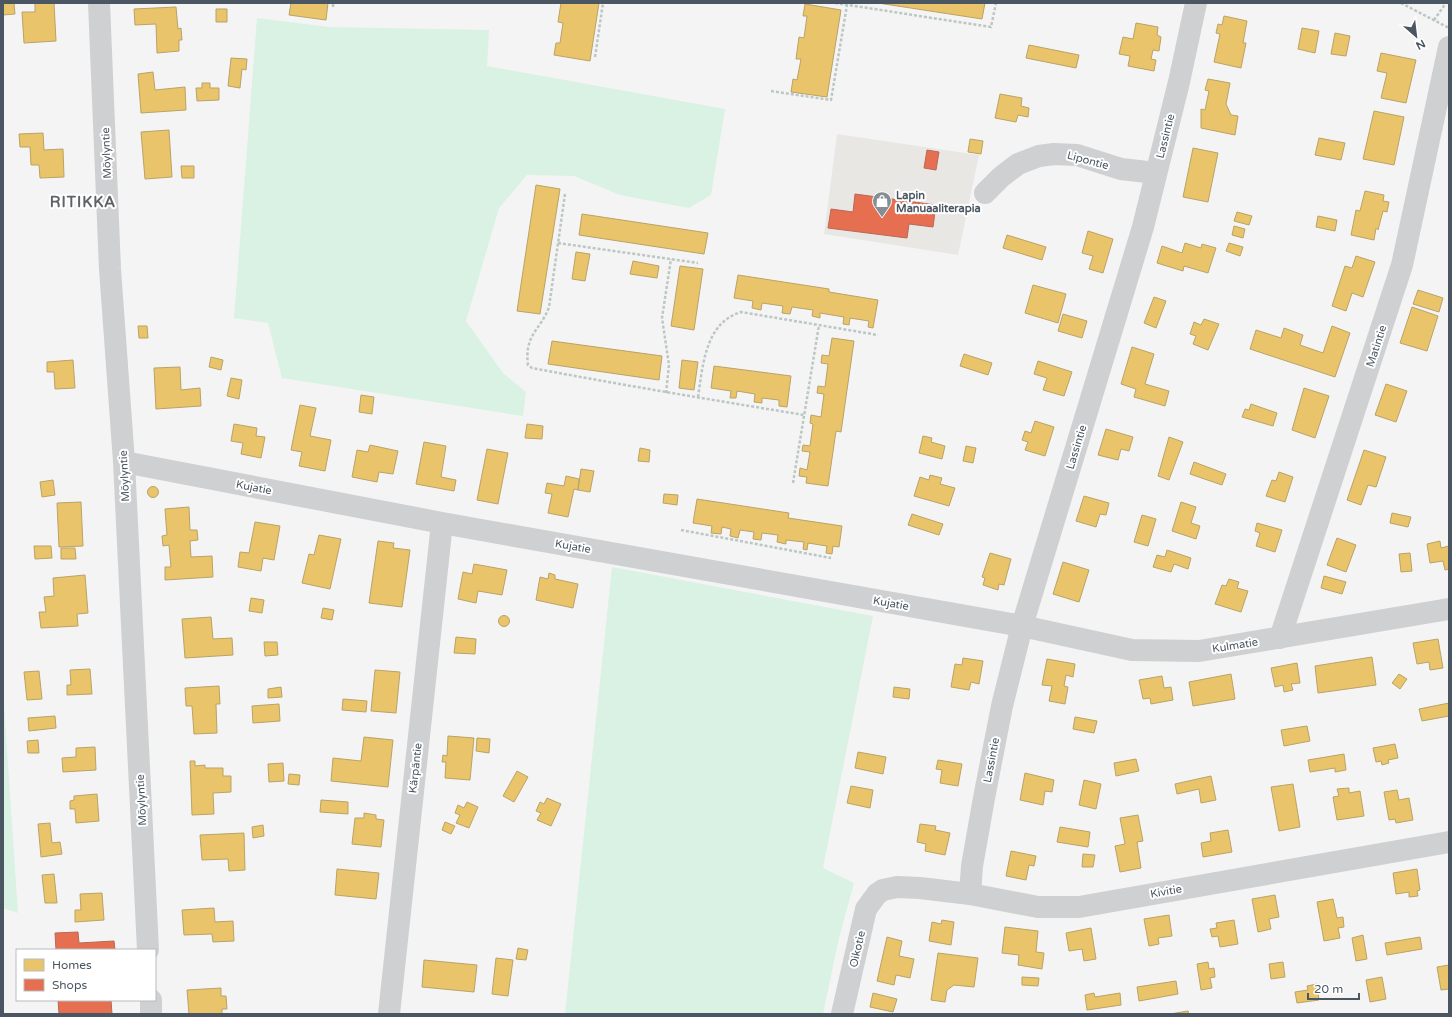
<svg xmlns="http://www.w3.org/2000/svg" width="1452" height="1017" viewBox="0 0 1452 1017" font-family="'Varela Round',sans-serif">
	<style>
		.commercial { fill: #e8e7e3 }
		.green { fill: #d9f2e3 }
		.homes { fill: #e9c46a; stroke: #b9a367 }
		.shops { fill: #e76f51; stroke: #b86856 }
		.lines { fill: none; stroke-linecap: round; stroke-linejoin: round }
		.path { stroke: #bcc7c4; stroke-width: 2.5; stroke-dasharray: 3 2; stroke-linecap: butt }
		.minor { stroke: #ced0d2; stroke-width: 22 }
		.labels { text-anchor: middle; stroke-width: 4; stroke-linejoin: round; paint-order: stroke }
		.street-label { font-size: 11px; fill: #4a5661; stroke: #fff }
		.poi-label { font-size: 11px; font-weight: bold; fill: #4a5661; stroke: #fff; text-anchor: start }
		.district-label { font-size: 15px; font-weight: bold; letter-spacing: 1px; fill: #5f6368; stroke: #fff }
	</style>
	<rect width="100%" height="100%" fill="#f4f4f4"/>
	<path class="commercial" d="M837 134 979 155 958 255 824 234Z"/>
	<path class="green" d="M257 18 329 27 489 30 487 66 725 109 711 195 689 208 620 195 574 176 527 175 499 208 466 321 503 373 526 392 523 416 282 378 268 323 234 318Z
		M612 567 873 616 823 868 854 883 839 938 823 1014H565Z
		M3 690 18 913 3 908Z"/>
	<path class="homes" d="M3 3H14L15 14 3 15Z
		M35 3H54L56 41 24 43 22 12H35Z
		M291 3H328L326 20 289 15Z
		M561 3H599L590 61 554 55 556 43H560L563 23 558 22Z
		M878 3H985L982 19Z
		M805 4 841 10 827 97 791 92 793 79 797 80 801 59H796L799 37 804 38 807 16H803Z
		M176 7 178 29 181 28 182 40H179V51L157 53 156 24 135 25 134 9Z
		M216 9H227V22H216Z
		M1224 16 1247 21 1243 43H1246L1241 68 1214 62 1220 34 1216 33 1218 24 1222 25Z
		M1136 23 1158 27 1157 35 1161 37 1159 51 1153 50 1151 59 1156 60 1154 71 1128 66 1130 56 1119 54 1123 37 1133 39Z
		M1302 28 1319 31 1315 53 1298 49Z
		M1335 33 1350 36 1346 56 1331 54Z
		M1029 45 1079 55 1076 68 1026 58Z
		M1381 53 1416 60 1406 103 1381 98 1387 73 1377 71Z
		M231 58 247 59 246 70 242 69 240 88 228 86Z
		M153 72 155 90 185 87 186 110 141 113 138 74Z
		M1208 79 1230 83 1226 104 1231 115 1238 116 1235 135 1201 128V109L1205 110 1209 91 1205 90Z
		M202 83H210V88H219V100L197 101 196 88H202Z
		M1000 94 1022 98 1021 106 1029 108 1028 117 1018 115 1016 122 995 118Z
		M1374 111 1404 117 1394 165 1363 159Z
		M169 130 172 177 145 179 141 132Z
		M43 133 44 150 63 149 64 177 40 178 39 165H31L30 147H20L19 134Z
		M1319 138 1345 143 1341 160 1315 155Z
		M970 139 983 141 981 154 968 152Z
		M1193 148 1218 153 1208 202 1183 197Z
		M181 166H194V178H182Z
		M536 185 560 189 540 314 517 311Z
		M1365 191 1384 195 1383 201 1389 202 1387 212 1383 211 1378 230 1376 228 1374 240 1351 235 1356 210 1360 211Z
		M1237 212 1252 216 1249 225 1234 221Z
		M582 214 708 233 704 254 579 235Z
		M1318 216 1337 220 1335 231 1316 227Z
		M1234 226 1245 229 1243 238 1232 235Z
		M1088 231 1113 239 1103 273 1089 269 1093 256 1082 253Z
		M1007 235 1046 247 1042 260 1003 248Z
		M1185 243 1201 248 1202 244 1216 248 1208 273 1184 266 1183 271 1157 263 1162 246 1182 253Z
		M1229 243 1243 247 1240 256 1226 251Z
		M576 252 590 254 585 281 572 279Z
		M1356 256 1375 262 1363 297 1352 293 1346 311 1332 306 1345 266 1352 268Z
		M633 261 659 266 657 278 630 274Z
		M680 266 703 269 694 330 671 326Z
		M738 275 829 289V292L878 300 873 328 868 327 869 321 850 318 849 325 843 324 844 317 820 313V318L812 316 813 310 792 307 790 314 782 313 783 306 762 303 761 310 752 308 753 301 734 298Z
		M1033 285 1066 294 1058 323 1025 313Z
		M1418 290 1443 298 1439 312 1413 304Z
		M1154 297 1166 301 1156 328 1144 323Z
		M1412 307 1438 316 1427 351 1400 343Z
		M1063 314 1087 321 1082 338 1058 331Z
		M1204 319 1219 324 1208 350 1193 344 1196 336 1190 334 1194 322 1201 325Z
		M138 326H147L148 338H139Z
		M1332 326 1350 333 1335 377 1250 349 1256 330 1281 338 1284 328 1303 335 1300 345 1323 353Z
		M832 338 854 341 841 432 836 431 828 486 806 483 807 477 799 476 800 468 807 470 810 452 802 451 803 445 810 446 813 424 810 423 811 415 821 417 824 394 817 393 818 386 825 387 828 364 821 363 822 355 829 356Z
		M552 341 662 356 659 380 548 364Z
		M1132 347 1154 354 1145 384 1169 391 1165 406 1134 397 1136 389 1121 384Z
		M964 354 992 363 988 375 960 366Z
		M211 357 223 360 221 370 209 367Z
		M73 360 75 388 55 389 54 372H47V362Z
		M682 360 698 362 694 390 679 388Z
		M1038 361 1072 372 1064 396 1043 390 1047 378 1034 374Z
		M714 366 791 376 787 407 779 406V400L762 398V403L754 402 755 394 737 391 736 398H730L731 391 711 388Z
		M180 367 181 390 200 388 201 406 156 409 154 368Z
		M231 378 242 380 239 399 227 396Z
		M1386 384 1407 391 1396 422 1375 415Z
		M1304 388 1329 396 1315 438 1292 430Z
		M361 395 374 397 372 414 359 412Z
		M1251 404 1277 413 1273 426 1242 417 1245 409 1249 410Z
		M300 405 316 408 310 436 331 440 325 471 299 466 302 452 291 450Z
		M1035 421 1054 427 1045 456 1025 450 1028 442 1022 440 1025 431 1031 433Z
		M234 424 257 428 256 436 265 437 261 458 241 454 243 443 231 441Z
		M527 424 543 426 542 439 525 438Z
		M1106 429 1133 437 1129 451 1121 449 1118 460 1098 455Z
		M923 436 932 438 931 442 945 446 942 459 919 453Z
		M1169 437 1183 442 1169 480 1158 476Z
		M424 442 446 446 441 477 456 480 454 491 416 484Z
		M370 445 398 451 393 474 379 472 377 482 352 477 357 450 368 452Z
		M966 446 976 448 973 463 963 461Z
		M640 448 650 450 649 462 638 461Z
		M487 449 508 453 498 504 477 500Z
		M1364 450 1386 457 1376 487 1368 485 1361 505 1347 500Z
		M1194 462 1226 474 1222 485 1190 474Z
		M581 469 594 471 590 492 578 490Z
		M1279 472 1293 477 1285 502 1266 496 1272 480 1276 481Z
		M930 475 942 478 940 484 955 488 949 506 914 496 920 477 929 480Z
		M566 476 579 479 578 490 574 489 568 517 548 513 552 494 545 493 547 483 564 486Z
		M53 480 55 495 42 497 40 482Z
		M147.5 492a5.5 5.5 0 1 1 11 0a5.5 5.5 0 1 1-11 0Z
		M664 494 678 495 677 505 663 503Z
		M1084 496 1109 503 1106 515 1100 514 1096 527 1076 521Z
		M697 499 789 513 788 518 842 526 839 547 833 546 832 554 826 553 827 546 808 543 807 550 803 549 804 542 786 540V544L777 542 778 535 762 533 761 540 753 539 754 532 740 530 738 538 730 536 731 529 722 527 721 534 711 533 712 526 693 523Z
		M81 502 83 546 59 547 57 503Z
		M1181 502 1196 507 1191 523 1200 526 1196 539 1172 531Z
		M189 507 190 530H197L198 540 190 541 191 557 212 556 213 577 165 580V567H171L169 545 163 546 162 536 167 535 165 509Z
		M1392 513 1411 517 1408 527 1390 523Z
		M912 514 943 524 939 535 908 525Z
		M1142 515 1156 519 1148 546 1134 542Z
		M255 522 280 526 274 560 263 558 261 571 238 567 240 552 249 553Z
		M1257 523 1282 530 1275 552 1256 546 1260 533 1255 531Z
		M319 535 341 539 330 589 302 583 309 554 314 555Z
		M1337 538 1356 545 1346 572 1327 565Z
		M378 541 394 543 393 548 410 550 402 607 369 603Z
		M1440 541 1441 548 1449 546V569L1445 570 1443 561 1430 563 1427 544Z
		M34 546H51L52 558 35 559Z
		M61 548H75L76 559H61Z
		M1167 550 1191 558 1188 569 1174 564 1171 572 1153 567 1157 555 1165 557Z
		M990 553 1011 559 1004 585 999 584 998 590 983 585 985 578 982 577Z
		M1410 553 1412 571 1401 572 1399 554Z
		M1063 562 1089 570 1079 602 1053 594Z
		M474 564 507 570 502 595 478 591 476 603 458 599 463 572 472 574Z
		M549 573 555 575V579L578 584 573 608 536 600 540 577 548 579Z
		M85 575 88 613 77 614 78 626 41 628 39 612H46L44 597 54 596 53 578Z
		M1324 576 1346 582 1342 594 1321 588Z
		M1229 579 1239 582 1237 588 1248 591 1241 612 1215 604 1222 585 1226 586Z
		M251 598 264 600 262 613 249 611Z
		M323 608 334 610 332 620 321 618Z
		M498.5 621a5.5 5.5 0 1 1 11 0a5.5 5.5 0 1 1-11 0Z
		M211 617 213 639 232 638 233 655 185 658 182 619Z
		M456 637 476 639 475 654 454 653Z
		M1438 639 1443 668 1430 670 1429 662 1417 664 1413 643Z
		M264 642H277L278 655 265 656Z
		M1372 657 1376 685 1318 693 1315 666Z
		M963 658 983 661 979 684 971 682 969 690 951 687 955 664 962 665Z
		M1047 659 1075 664 1073 677 1066 675 1064 686 1068 687 1065 704 1049 701 1052 686 1042 685Z
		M1297 663 1300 683 1291 684 1293 690 1284 692 1283 685 1275 687 1271 668Z
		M90 669 92 694 67 695V685H71L70 670Z
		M375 670 400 672 396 713 371 711Z
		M39 671 42 699 27 700 24 672Z
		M1231 674 1235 699 1193 706 1189 682Z
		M1399 674 1407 679 1400 689 1392 683Z
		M1162 676 1164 688 1171 687 1173 700 1151 704 1150 698 1143 699 1139 680Z
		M219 686 220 704H216L217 733 194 734 192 706H186L185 688Z
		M281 687 282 697 268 698V689Z
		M894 687 910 689 909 699 893 697Z
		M343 699 367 701 366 712 342 710Z
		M1449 703V716L1422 721 1419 709Z
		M279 704 280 721 253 723 252 706Z
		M55 716 56 728 29 731 28 718Z
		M1075 717 1097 721 1094 733 1073 729Z
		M1307 726 1310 741 1284 746 1281 730Z
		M448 736 474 738 470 780 445 778 446 762H442L443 755 447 756Z
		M364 737 393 740 388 787 331 781 333 758 361 761Z
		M477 738 490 739 489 753 476 751Z
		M38 740 39 753H28L27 741Z
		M1395 744 1398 758 1388 760 1389 763 1382 765 1381 761 1376 762 1373 748Z
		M95 747 96 770 63 772 62 758 76 757V748Z
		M858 752 886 757 883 774 855 768Z
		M1344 754 1346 770 1335 772V768L1310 772 1308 760Z
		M1136 759 1139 771 1116 776 1114 763Z
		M938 760 962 764 958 786 940 783 942 770 936 769Z
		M190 761H195V766L205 765V768H223V776H231V792L213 793 214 814 192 815Z
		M283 763 284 781 269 782 268 764Z
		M517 771 528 777 514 802 503 796Z
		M1025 773 1054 780 1052 792 1045 791 1043 805 1020 800Z
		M289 774 300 775 299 785 288 784Z
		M1211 776 1216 800 1201 803 1199 789 1177 794 1175 784Z
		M1084 780 1101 784 1096 809 1079 805Z
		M1293 784 1300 827 1279 831 1271 787Z
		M851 786 873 790 870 808 847 803Z
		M1349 788V793L1360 791 1364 816 1337 820 1333 797 1339 796 1337 789Z
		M1397 790 1399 800 1409 798 1413 820 1396 823 1395 819 1389 820 1384 792Z
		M97 794 99 821 76 823 75 809H70V801L74 800V796Z
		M547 798 561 804 551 826 537 820 541 813 536 811 540 802 544 804Z
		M321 800 348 802V814L320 812Z
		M467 802 478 807 469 828 456 823 460 815 455 813 458 805 464 808Z
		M364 813 376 815V819L384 820 381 847 352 844 355 818H364Z
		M1138 815 1143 841 1137 842 1141 868 1120 872 1115 846 1125 844 1120 818Z
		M445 822 455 826 451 834 442 830Z
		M50 823 52 843 60 842 62 854 41 857 38 824Z
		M920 824 936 826 935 830 950 833 945 855 925 851 926 844 917 842Z
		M263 825 264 836 253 838 252 827Z
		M1060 827 1090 832 1088 847 1057 842Z
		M1228 830 1232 852 1203 857 1201 843 1211 841 1210 833Z
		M244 833 245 870 229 871 228 859 202 860 200 835Z
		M1011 851 1036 856 1034 866 1029 865 1026 880 1006 876Z
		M1083 854 1095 855 1093 867H1082Z
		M337 869 379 873 376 899 335 895Z
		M1417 869 1420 890 1417 891 1418 896 1409 897V892L1396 894 1393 873Z
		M54 874 57 903H45L42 875Z
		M102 893 104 920 75 922V910H81L80 894Z
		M1275 895 1279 917 1269 919 1271 929 1258 932 1252 899Z
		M1333 899 1337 918 1343 917 1344 927 1338 928 1340 938 1324 941 1317 902Z
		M214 908 215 922 233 921 234 941 213 942 212 934 184 935 182 910Z
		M1169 915 1172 936 1158 938 1159 944 1149 946 1144 919Z
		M942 920 954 922 951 945 929 941 932 922 941 924Z
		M1234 920 1238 944 1220 947 1218 936 1212 937 1210 929 1217 928 1216 923Z
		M1005 927 1038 931 1036 952 1044 953 1042 969 1018 965 1019 955 1002 953Z
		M1091 928 1096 959 1084 961 1082 949 1069 951 1066 933Z
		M1363 935 1367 959 1356 961 1352 938Z
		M887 937 902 941 899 956 914 959 910 978 896 975 894 985 877 981Z
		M1420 937 1422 949 1387 955 1385 943Z
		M518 948 528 950 526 960 516 959Z
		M938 953 978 958 974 987 954 985 947 990 945 1002 931 1000Z
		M496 958 513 960 508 996 492 994Z
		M424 960 477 965 474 992 422 987Z
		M1208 962 1209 969 1214 968 1215 977 1210 978 1212 988 1201 990 1197 964Z
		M1283 962 1285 977 1271 979 1269 964Z
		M1449 965V989L1441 990 1437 967Z
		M1022 977 1039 978 1038 986 1022 985Z
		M1382 977 1386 999 1370 1002 1366 980Z
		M1176 981 1178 994 1139 1001 1137 987Z
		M1317 984 1319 1000 1297 1003 1295 992 1308 990 1307 986Z
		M221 988V996H226L227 1009H222V1014H189L187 990Z
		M873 993 897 999 893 1012 870 1007Z
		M1094 993 1095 997 1120 993 1121 1005 1087 1010 1085 995Z
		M1188 1011 1189 1014H1170Z"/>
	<path class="shops" d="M927 150 939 152 936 170 924 168Z
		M855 194 936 205 933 227 909 224 907 238 828 228 831 209 853 212Z
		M78 932 79 943 114 941 115 950H56L55 933Z
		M58 1000H111L112 1014H59Z"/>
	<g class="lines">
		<path class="path" d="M835 3 991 27 996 3
			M1401 3 1449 28
			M333 7V3
			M1434 20 1446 3
			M595 57 603 3
			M771 91 831 100 847 5
			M565 194 549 307C541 330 524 334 528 365L532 368C622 385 713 400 804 415
			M558 243 698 263
			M666 393 669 365 662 318 671 259
			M698 397C703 365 705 323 741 312L878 335
			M793 483 819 325
			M681 530 831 558"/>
		<path class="minor" d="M99 3 110 269 124 462 148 950
			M985 193 1001 177 1018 164 1039 156 1054 154 1077 155 1121 169 1156 173
			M124 462 442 523 1022 626 1132 650 1199 651 1449 609
			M1280 638 1402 265 1449 47
			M970 894 972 866 984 798 1002 706 1022 626 1143 227 1179 82 1196 3
			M151 1000V1014
			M389 1014 442 523
			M842 1014 866 909 877 894 883 890 897 887 920 888 970 894 1038 907H1079L1449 842"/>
	</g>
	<defs>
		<symbol id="shop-pin" viewBox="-11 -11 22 30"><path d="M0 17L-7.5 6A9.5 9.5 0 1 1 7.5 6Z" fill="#868d94" stroke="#fff"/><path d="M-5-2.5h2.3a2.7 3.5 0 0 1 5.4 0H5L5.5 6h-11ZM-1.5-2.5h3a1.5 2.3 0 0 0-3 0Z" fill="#fff"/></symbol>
	</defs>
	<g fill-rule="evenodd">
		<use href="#shop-pin" x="871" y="190" width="22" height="30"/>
	</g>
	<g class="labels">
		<g class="street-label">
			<text transform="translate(1165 136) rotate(-76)" y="4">Lassintie</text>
			<text transform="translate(106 153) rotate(-92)" y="4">Möylyntie</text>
			<text transform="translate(1088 160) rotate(15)" y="4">Lipontie</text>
			<text transform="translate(1376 346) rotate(-72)" y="4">Matintie</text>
			<text transform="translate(1076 447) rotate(-73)" y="4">Lassintie</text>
			<text transform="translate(124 476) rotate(-93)" y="4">Möylyntie</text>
			<text transform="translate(254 487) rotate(11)" y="4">Kujatie</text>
			<text transform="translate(573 546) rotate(10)" y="4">Kujatie</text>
			<text transform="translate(891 603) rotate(10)" y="4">Kujatie</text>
			<text transform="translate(1235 645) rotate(-9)" y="4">Kulmatie</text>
			<text transform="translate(991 760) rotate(-79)" y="4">Lassintie</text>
			<text transform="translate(415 768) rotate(-84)" y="4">Kärpäntie</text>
			<text transform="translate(141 800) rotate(-93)" y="4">Möylyntie</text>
			<text transform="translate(1166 891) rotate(-10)" y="4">Kivitie</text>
			<text transform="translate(857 949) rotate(-77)" y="4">Oikotie</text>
		</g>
		<g class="poi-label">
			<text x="896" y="199">Lapin<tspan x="896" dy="13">Manuaaliterapia</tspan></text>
		</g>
		<g class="district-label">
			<text x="83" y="207">RITIKKA</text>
		</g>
	</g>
	<rect width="1452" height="1017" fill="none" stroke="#4a5661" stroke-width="8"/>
	<rect x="16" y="949" width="140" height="52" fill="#ffffff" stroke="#b7bbc0"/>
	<rect x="24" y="959" width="20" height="12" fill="#e9c46a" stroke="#b7bbc0"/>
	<text x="52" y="969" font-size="12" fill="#4a5661">Homes</text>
	<rect x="24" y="979" width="20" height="12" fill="#e76f51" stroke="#b7bbc0"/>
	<text x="52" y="989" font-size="12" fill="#4a5661">Shops</text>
	<g transform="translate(1416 36) rotate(152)" stroke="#ffffff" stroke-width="3" paint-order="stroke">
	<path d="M0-3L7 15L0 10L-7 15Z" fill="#4a5661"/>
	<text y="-6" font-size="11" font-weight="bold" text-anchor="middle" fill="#4a5661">N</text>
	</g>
	<path d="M1308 993v6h51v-6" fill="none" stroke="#4a5661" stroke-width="2"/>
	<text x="1314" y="993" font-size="12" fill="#4a5661" stroke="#ffffff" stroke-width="3" paint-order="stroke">20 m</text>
</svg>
